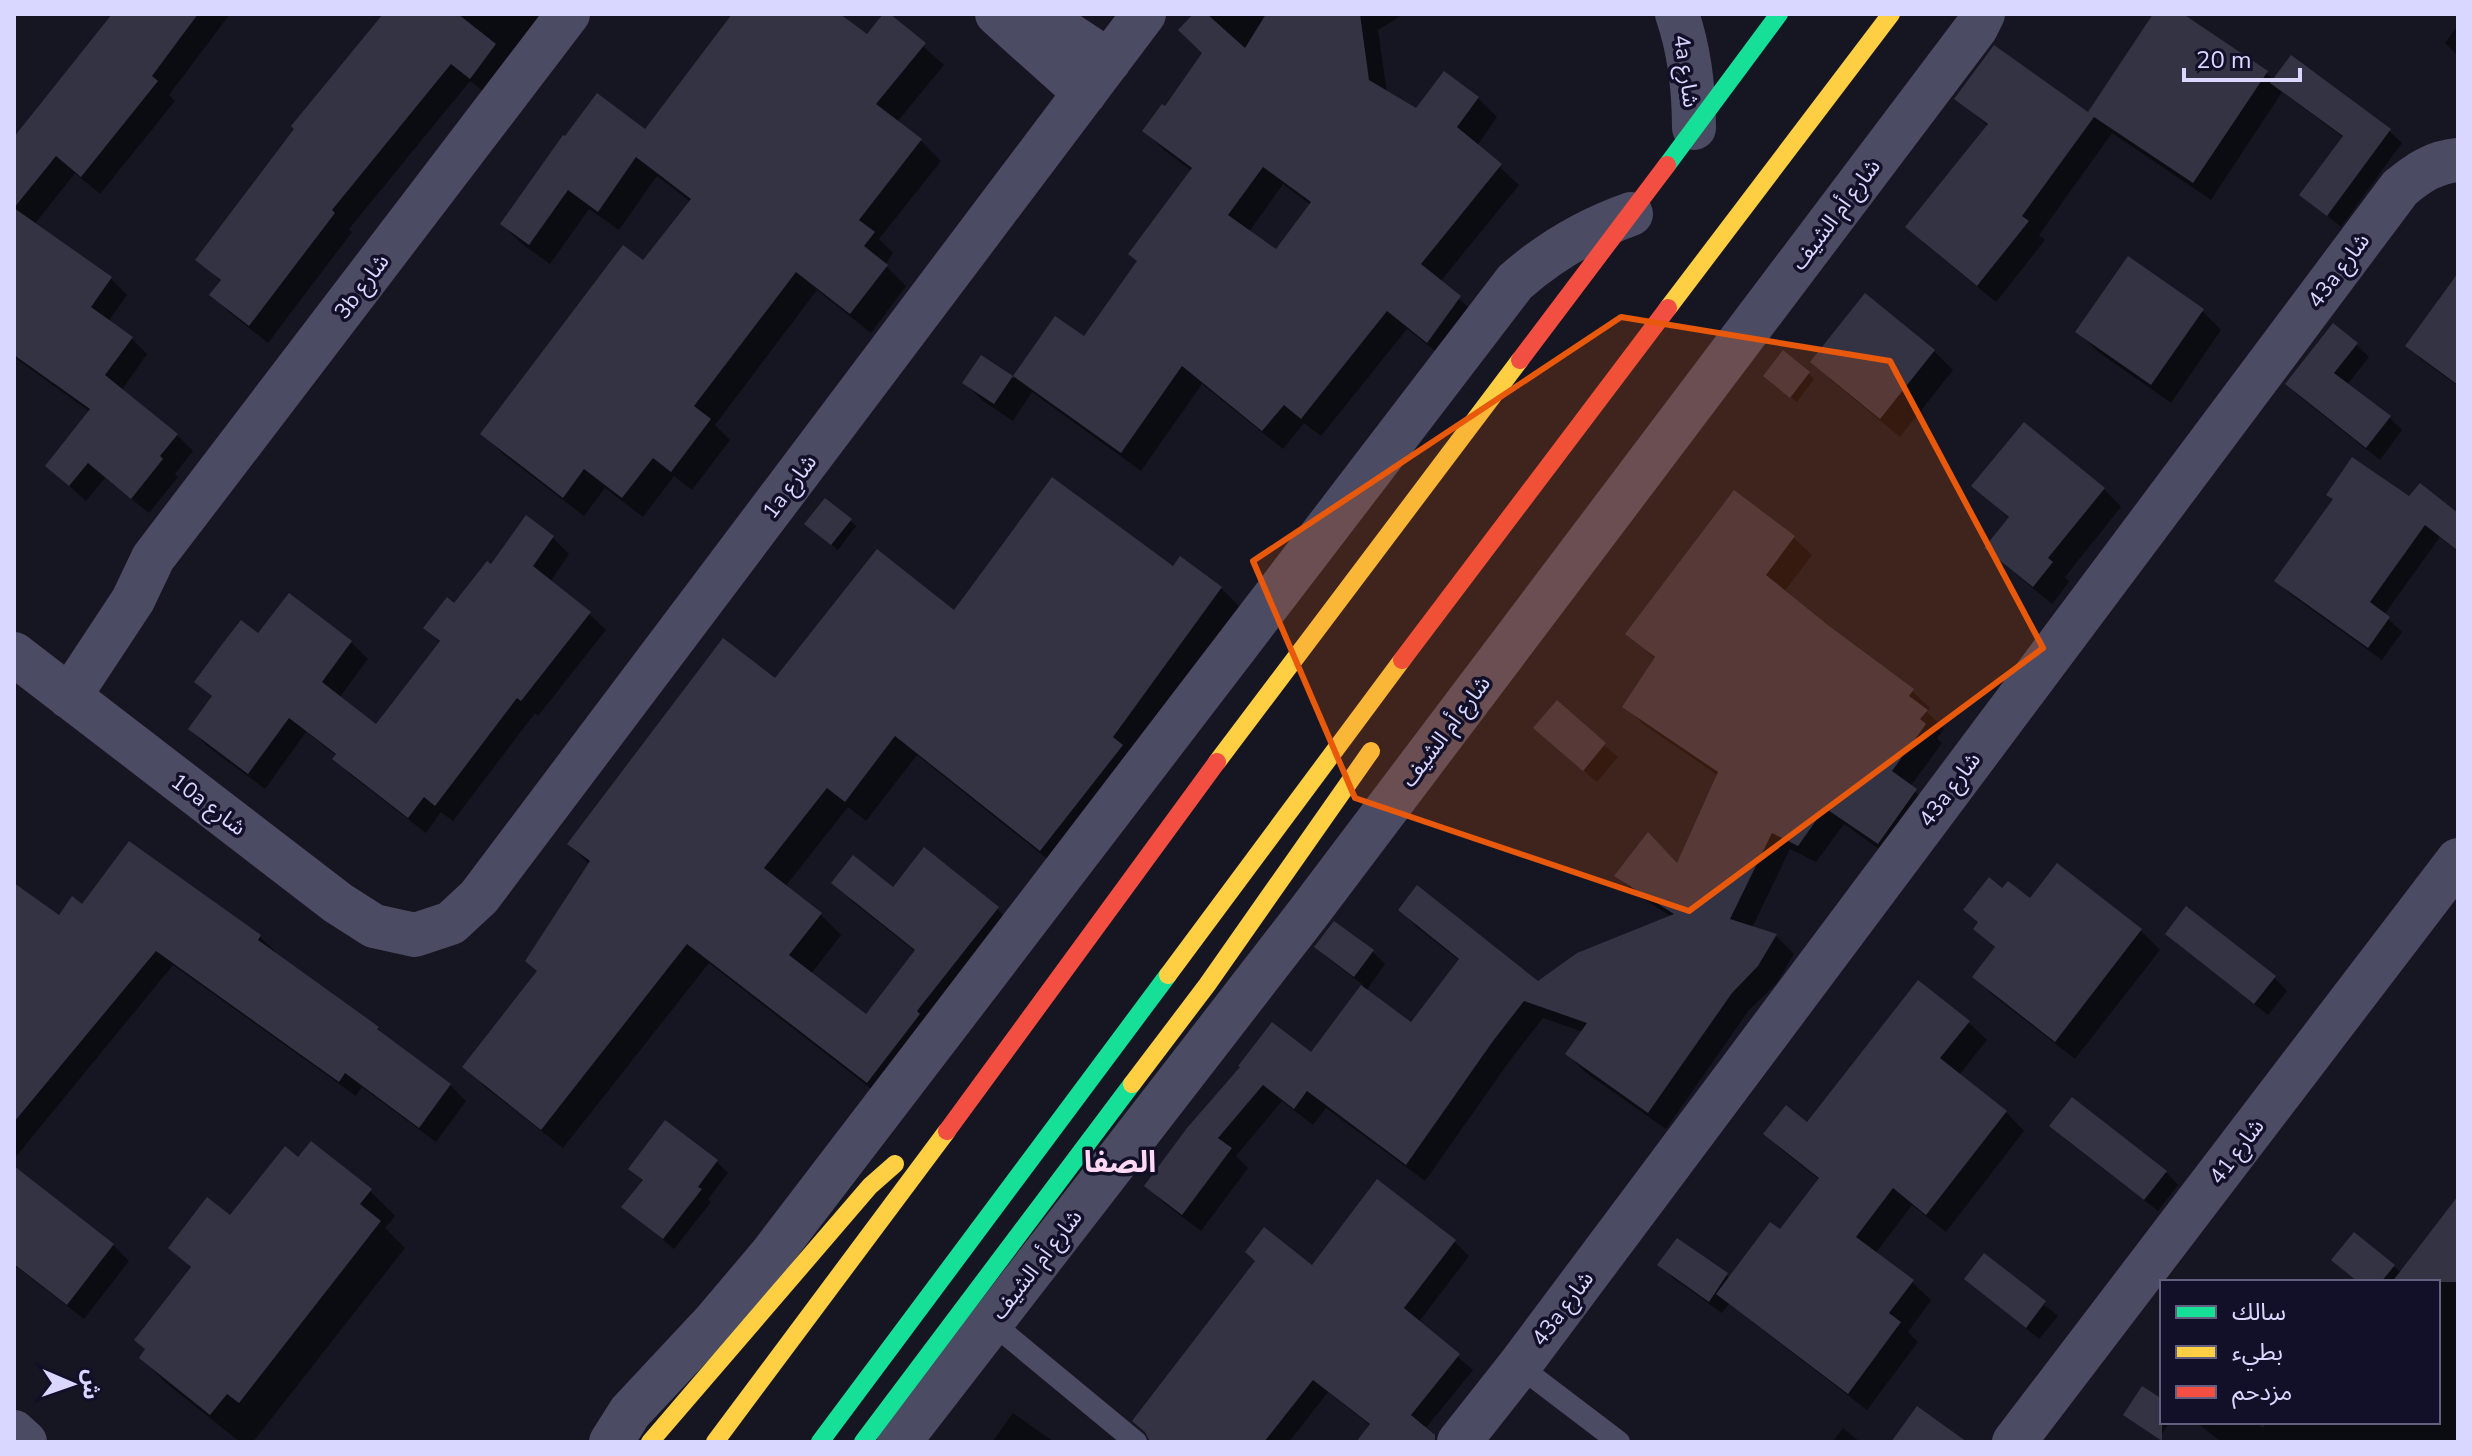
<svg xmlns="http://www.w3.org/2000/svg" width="2472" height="1456" viewBox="0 0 2472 1456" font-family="'Nunito Sans','Noto Sans Arabic',sans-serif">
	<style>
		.shadow { fill: #0007; fill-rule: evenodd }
		.building { fill: #343344; fill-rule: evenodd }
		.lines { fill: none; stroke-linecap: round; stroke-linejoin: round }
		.lane { stroke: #4b4c63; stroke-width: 22 }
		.street { stroke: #4b4c63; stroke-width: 44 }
		.fast { stroke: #16e098; stroke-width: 18 }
		.slow { stroke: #ffcf43; stroke-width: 18 }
		.jam { stroke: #f24e42; stroke-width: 18 }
		.marked { fill: #e8590c; fill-opacity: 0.2; stroke: #e8590c; stroke-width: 6; stroke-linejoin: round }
		.labels { text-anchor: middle; stroke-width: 7; stroke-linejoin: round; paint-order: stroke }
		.street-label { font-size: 22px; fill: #d9d7ff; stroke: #121028 }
		.district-label { font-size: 30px; font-weight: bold; fill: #ffd9f4; stroke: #121028 }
	</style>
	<rect width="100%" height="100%" fill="#161622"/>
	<path class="shadow" d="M114 14H230L169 95 175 101 100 194 75 173 34 225 111 279 127 295 108 322 131 338 147 354 121 391 177 435 193 451 175 474 178 477 149 513 105 478 86 501 47 466 90 412 14 357V139Z
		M386 14H559L489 96 470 81 349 229 352 232 268 343 230 313 212 295 222 282 198 259Z
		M735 14H836L867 37 887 14 944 65 897 122 921 141 941 161 879 239 893 253 885 265 906 286 871 333 817 290 715 425 730 440 692 490 674 476 643 517 605 488 584 516 503 454 483 434 644 263 691 202 657 176 619 230 589 209 550 264 522 244 502 224 645 132Z
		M1195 14H1404L1378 30 1387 93 1417 111 1444 74 1478 98 1497 117 1477 146 1519 185 1440 282 1479 317 1448 361 1407 329 1321 436 1304 423 1283 449 1202 384 1141 471 1032 392 1013 421 983 401 965 383 981 358 1013 379 1055 319 1084 339 1138 262 1192 171 1164 150 1145 131 1165 109 1205 53ZM1283 184 1311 205 1277 252 1249 232Z
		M2156 14H2179L2266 73 2275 81 2389 131 2402 143 2341 227 2302 195 2344 138 2282 92 2211 200 2112 133 2039 235 2045 240 1996 302 1925 244 1908 227 1988 126 1957 99 2089 115Z
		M2458 25V56L2445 43Z
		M2458 282V386L2421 359 2408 346Z
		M2202 311 2221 330 2171 403 2097 351 2078 331Z
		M2356 344 2369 357 2347 385 2390 418 2402 430 2380 460 2300 397 2287 384Z
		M1934 351 1953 370 1900 437 1832 381 1813 362Z
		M1809 374 1814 379 1797 402 1771 381Z
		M1974 486 2104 489 2121 507 2065 577 2069 582 2052 604 2005 565 1987 547 2010 519Z
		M1734 493 1794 538 1812 555 1784 592 1912 691 1930 708 1927 712 1944 729 1937 738 1942 743 1910 787 1933 808 1896 861 1844 824 1816 862 1790 849 1752 928 1776 936 1794 954 1776 984 1749 1010 1666 1129 1585 1072 1567 1054 1583 1032 1543 1018 1511 1059 1425 1181 1326 1108 1313 1125 1282 1101 1236 1156 1248 1168 1201 1231 1165 1204 1147 1186 1189 1129 1312 1055 1363 985 1329 959 1316 947 1373 952 1385 964 1366 991 1411 1025 1460 961 1418 928 1400 910 1538 983 1672 917 1634 893 1617 875 1678 865 1719 776 1643 724 1625 706 1656 660 1628 634Z
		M2410 499 2458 516V552L2440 537 2384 615 2402 632 2382 660 2290 594 2277 581Z
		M527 518 553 538 569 554 550 582 589 614 606 630 538 716 535 713 453 821 441 812 426 833 351 775 335 759 337 756 306 732 265 789 207 746 190 729 213 698 197 682 259 636 351 642 368 659 339 698 376 727 440 643 426 628 455 606 491 567Z
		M851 521 856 526 838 550 813 530Z
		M1181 559 1221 588 1242 609 1061 870 917 755 866 821 848 807 785 887 820 914 841 935 811 974 866 1017 916 952 854 903 834 883 893 890 997 909 1018 929 888 1102 709 963 563 1148 485 1087 465 1066 539 972 590 865 569 844 776 681 954 613 1173 569Z
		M1557 703 1618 757 1597 782 1548 740Z
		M2031 901 2141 931 2160 950 2075 1059 1994 996 1975 977 1996 949 1975 929 1980 924 1966 910Z
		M14 905 59 918 82 906 260 937 276 952 274 954 377 1028 390 1041 450 1085 466 1101 436 1142 362 1087 356 1096 173 965 14 1159Z
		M2168 934 2275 978 2287 991 2268 1015 2180 946Z
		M1968 1022 1987 1040 1959 1075 2006 1112 2024 1131 1946 1232 1912 1205 1875 1254 1912 1282 1931 1300 1908 1332 1918 1342 1867 1410 1729 1304 1722 1313 1673 1278 1660 1265 1678 1240 1730 1278 1780 1232 1820 1180 1784 1152 1765 1133 1808 1125Z
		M2052 1126 2166 1172 2178 1185 2158 1211 2065 1139Z
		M299 1160 370 1191 395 1216 385 1228 405 1248 253 1442H240L166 1383 141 1358 192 1269 170 1248 231 1218Z
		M717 1162 728 1173 708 1199 711 1202 674 1249 624 1207 644 1182 631 1169Z
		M14 1168 113 1245 129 1261 84 1319 14 1265Z
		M2458 1199V1442H2221L2196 1422H2256L2263 1428 2267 1422H2438V1282H2357L2333 1260 2354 1235 2402 1273Z
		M1454 1241 1469 1256 1418 1323 1473 1370 1425 1429 1439 1442H1358L1371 1426 1328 1392 1289 1442H1151L1312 1268Z
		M1985 1256 2058 1316 2039 1339 1966 1279Z
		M2162 1401V1422H2170L2160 1437Z
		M1013 1413 1054 1442H992Z
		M1843 1428 1860 1442H1832Z"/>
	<path class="building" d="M112 14H198L152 76 158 81 81 177 56 156 14 208 112 277 91 307 133 337 105 375 178 434 160 456 163 459 131 499 88 463 69 486 45 466 90 409 14 355V137Z
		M383 14H458L496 44 470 79 451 64 332 210 335 213 249 326 209 295 221 280 195 260 294 129 291 126Z
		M732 14H840L867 34 883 14H890L926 43 876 104 922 139 859 220 875 232 864 246 888 265 850 314 796 272 694 406 711 419 671 472 653 458 622 498 584 469 563 498 480 434 623 245 643 260 691 199 636 157 598 212 568 190 529 245 500 224 563 135 565 136 597 93 645 129Z
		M1193 14H1207L1245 48 1266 14H1360L1369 80 1416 108 1444 71 1479 97 1457 127 1502 164 1421 264 1461 296 1427 343 1387 311 1301 419 1284 405 1262 431 1182 366 1121 453 1013 376 1055 316 1084 336 1137 261 1128 254 1192 168 1142 131 1162 104 1165 106 1202 53 1178 30ZM1263 167 1311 202 1276 249 1228 215Z
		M2153 14H2183L2268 71 2193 183 2094 117 2022 216 2029 221 1977 286 1905 227 1988 124 1954 99 1994 45 2088 112Z
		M2291 55 2391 129 2327 216 2299 195 2343 136 2270 83Z
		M2128 256 2204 309 2151 385 2075 332Z
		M2458 273V385L2405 346Z
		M1865 293 1935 350 1880 419 1810 362Z
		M2333 323 2358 343 2334 373 2391 416 2366 448 2285 384Z
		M1783 350 1810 372 1790 398 1763 376Z
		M981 355 1013 376 994 404 962 383Z
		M2024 422 2105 488 2048 558 2053 562 2033 587 1984 548 2009 517 1971 486Z
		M2352 457 2409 496 2420 483 2458 513V551L2425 525 2370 602 2390 617 2368 648 2274 581 2333 499 2326 495Z
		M1052 477 1173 566 1180 556 1222 587 1113 737 1123 745 1040 851 895 736 845 802 827 788 764 868 822 913 789 955 866 1014 915 950 831 883 853 855 893 887 924 847 999 907 917 1011 920 1014 867 1083 687 944 541 1130 462 1067 537 971 525 961 590 861 567 844 723 638 775 678 877 549 954 610Z
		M1734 490 1795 536 1766 575 1829 626 1914 689 1909 696 1928 710 1920 719 1926 724 1892 771 1917 789 1878 844 1825 808 1798 846 1772 833 1730 919 1777 934 1758 966 1732 993 1648 1113 1565 1054 1587 1023 1524 1001 1493 1041 1406 1165 1307 1091 1294 1109 1263 1085 1218 1138 1232 1148 1182 1215 1144 1186 1187 1128 1240 1067 1238 1066 1272 1022 1311 1052 1361 985 1411 1022 1459 959 1398 910 1417 885 1538 981 1577 953 1674 914 1614 876 1648 832 1677 863 1718 772 1622 707 1655 657 1625 634Z
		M825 498 852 519 831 545 804 524Z
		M526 515 554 536 533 566 591 612 521 701 517 698 435 806 424 797 408 818 332 759 336 754 289 718 248 774 188 729 212 696 194 682 223 643 241 620 258 633 289 593 352 641 322 682 376 724 440 641 423 628 447 597 454 603 487 561 491 564Z
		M1557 700 1606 743 1583 771 1533 728Z
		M129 841 261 935 258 940 379 1027 377 1029 451 1084 419 1128 345 1073 339 1082 156 951 14 1122V883L59 915 72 896 82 904Z
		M2057 863 2142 929 2055 1042 1972 977 1995 947 1973 929 1978 922 1963 910 1989 877 2002 888 2008 881 2030 898Z
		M2186 906 2276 976 2254 1004 2165 934Z
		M1334 921 1374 950 1354 977 1314 947Z
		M1918 980 1970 1021 1940 1058 2007 1111 1926 1215 1893 1188 1856 1237 1914 1280 1889 1313 1901 1322 1848 1394 1716 1294 1770 1222 1780 1229 1819 1178 1763 1134 1786 1105 1807 1122Z
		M2072 1097 2167 1171 2144 1200 2049 1126Z
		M665 1120 718 1160 698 1187 702 1189 663 1239 621 1207 643 1180 628 1169Z
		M311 1141 372 1189 360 1204 381 1221 239 1403 227 1394 210 1415 139 1358 145 1349 134 1340 191 1267 168 1248 207 1197 230 1215 285 1146 298 1157Z
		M14 1166 114 1244 67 1305 14 1264Z
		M1377 1179 1456 1240 1404 1308 1460 1354 1411 1415 1435 1435V1442H1356L1370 1424 1313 1380 1264 1442H1150L1145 1432 1132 1421 1255 1261 1245 1252 1264 1227 1312 1265Z
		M2458 1196V1282H2392Z
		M2354 1232 2395 1265 2381 1282H2358L2331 1260Z
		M1677 1238 1728 1273 1709 1302 1657 1265Z
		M1984 1253 2046 1301 2026 1328 1964 1279Z
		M2142 1386 2162 1399V1441L2123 1415Z
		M1917 1406 1967 1442H1891Z"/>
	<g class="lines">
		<path class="lane" d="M991 1322 1136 1442
			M1519 1366 1619 1442"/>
		<path class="street" d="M997 14 1085 93
			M1038 14 1109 61
			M1677 14C1690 52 1694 88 1694 128
			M14 654 338 903 374 926 415 935 451 923 479 897 1144 14
			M69 697 133 600 153 558 568 14
			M14 1432 25 1442
			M611 1442 630 1412 715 1321 770 1256 1515 282C1550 251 1586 230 1631 214
			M899 1442 1309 912 1976 28 1983 14
			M1459 1442 1519 1366 2400 188C2418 173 2434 162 2458 160
			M2014 1442 2458 860"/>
		<path class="fast" d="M1667 165 1779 14
			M820 1442 1168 975
			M863 1442 1132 1084"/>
		<path class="slow" d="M1668 308 1891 14
			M1217 762 1520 360
			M1168 975 1402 660
			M1132 1084 1207 985 1371 751
			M650 1442 870 1186 895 1164
			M715 1442 947 1131"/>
		<path class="jam" d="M1520 360 1667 165
			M1402 660 1668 308
			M947 1131 1217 762"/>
	</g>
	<path class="marked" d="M1621 317 1890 361 2043 648 1689 911 1355 798 1253 561Z"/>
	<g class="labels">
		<g class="street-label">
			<text transform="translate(1687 71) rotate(82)" y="8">4a شارع</text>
			<text transform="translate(1835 214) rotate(-53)" y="8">شارع أم الشيف</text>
			<text transform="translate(2338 270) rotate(-53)" y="8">43a شارع</text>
			<text transform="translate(361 286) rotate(-53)" y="8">3b شارع</text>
			<text transform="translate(789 486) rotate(-53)" y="8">1a شارع</text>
			<text transform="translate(1445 731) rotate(-53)" y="8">شارع أم الشيف</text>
			<text transform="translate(1949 789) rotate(-53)" y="8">43a شارع</text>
			<text transform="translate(209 804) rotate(37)" y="8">10a شارع</text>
			<text transform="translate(2236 1151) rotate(-53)" y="8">شارع 41</text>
			<text transform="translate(1036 1264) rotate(-52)" y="8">شارع أم الشيف</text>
			<text transform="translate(1562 1308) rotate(-53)" y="8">43a شارع</text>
		</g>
		<g class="district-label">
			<text x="1120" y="1172">الصفا</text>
		</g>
	</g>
	<rect width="2472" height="1456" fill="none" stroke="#d9d7ff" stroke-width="32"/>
	<rect x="2160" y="1280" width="280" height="144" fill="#121028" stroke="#62607e" stroke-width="2"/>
	<rect x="2176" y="1306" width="40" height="12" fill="#16e098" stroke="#62607e" stroke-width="2"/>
	<text x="2232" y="1320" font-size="24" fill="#d9d7ff">سالك</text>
	<rect x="2176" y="1346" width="40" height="12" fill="#ffcf43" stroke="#62607e" stroke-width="2"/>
	<text x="2232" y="1360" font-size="24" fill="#d9d7ff">بطيء</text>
	<rect x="2176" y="1386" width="40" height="12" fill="#f24e42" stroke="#62607e" stroke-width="2"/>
	<text x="2232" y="1400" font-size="24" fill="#d9d7ff">مزدحم</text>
	<g transform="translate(72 1384) rotate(92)" stroke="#121028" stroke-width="6" paint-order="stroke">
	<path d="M0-6L14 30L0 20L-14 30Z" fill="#d9d7ff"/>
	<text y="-12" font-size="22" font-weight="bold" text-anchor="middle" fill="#d9d7ff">ش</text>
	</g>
	<path d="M2184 68v12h116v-12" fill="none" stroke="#d9d7ff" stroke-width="4"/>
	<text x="2196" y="68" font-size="24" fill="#d9d7ff" stroke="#121028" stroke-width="6" paint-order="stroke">20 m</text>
</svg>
